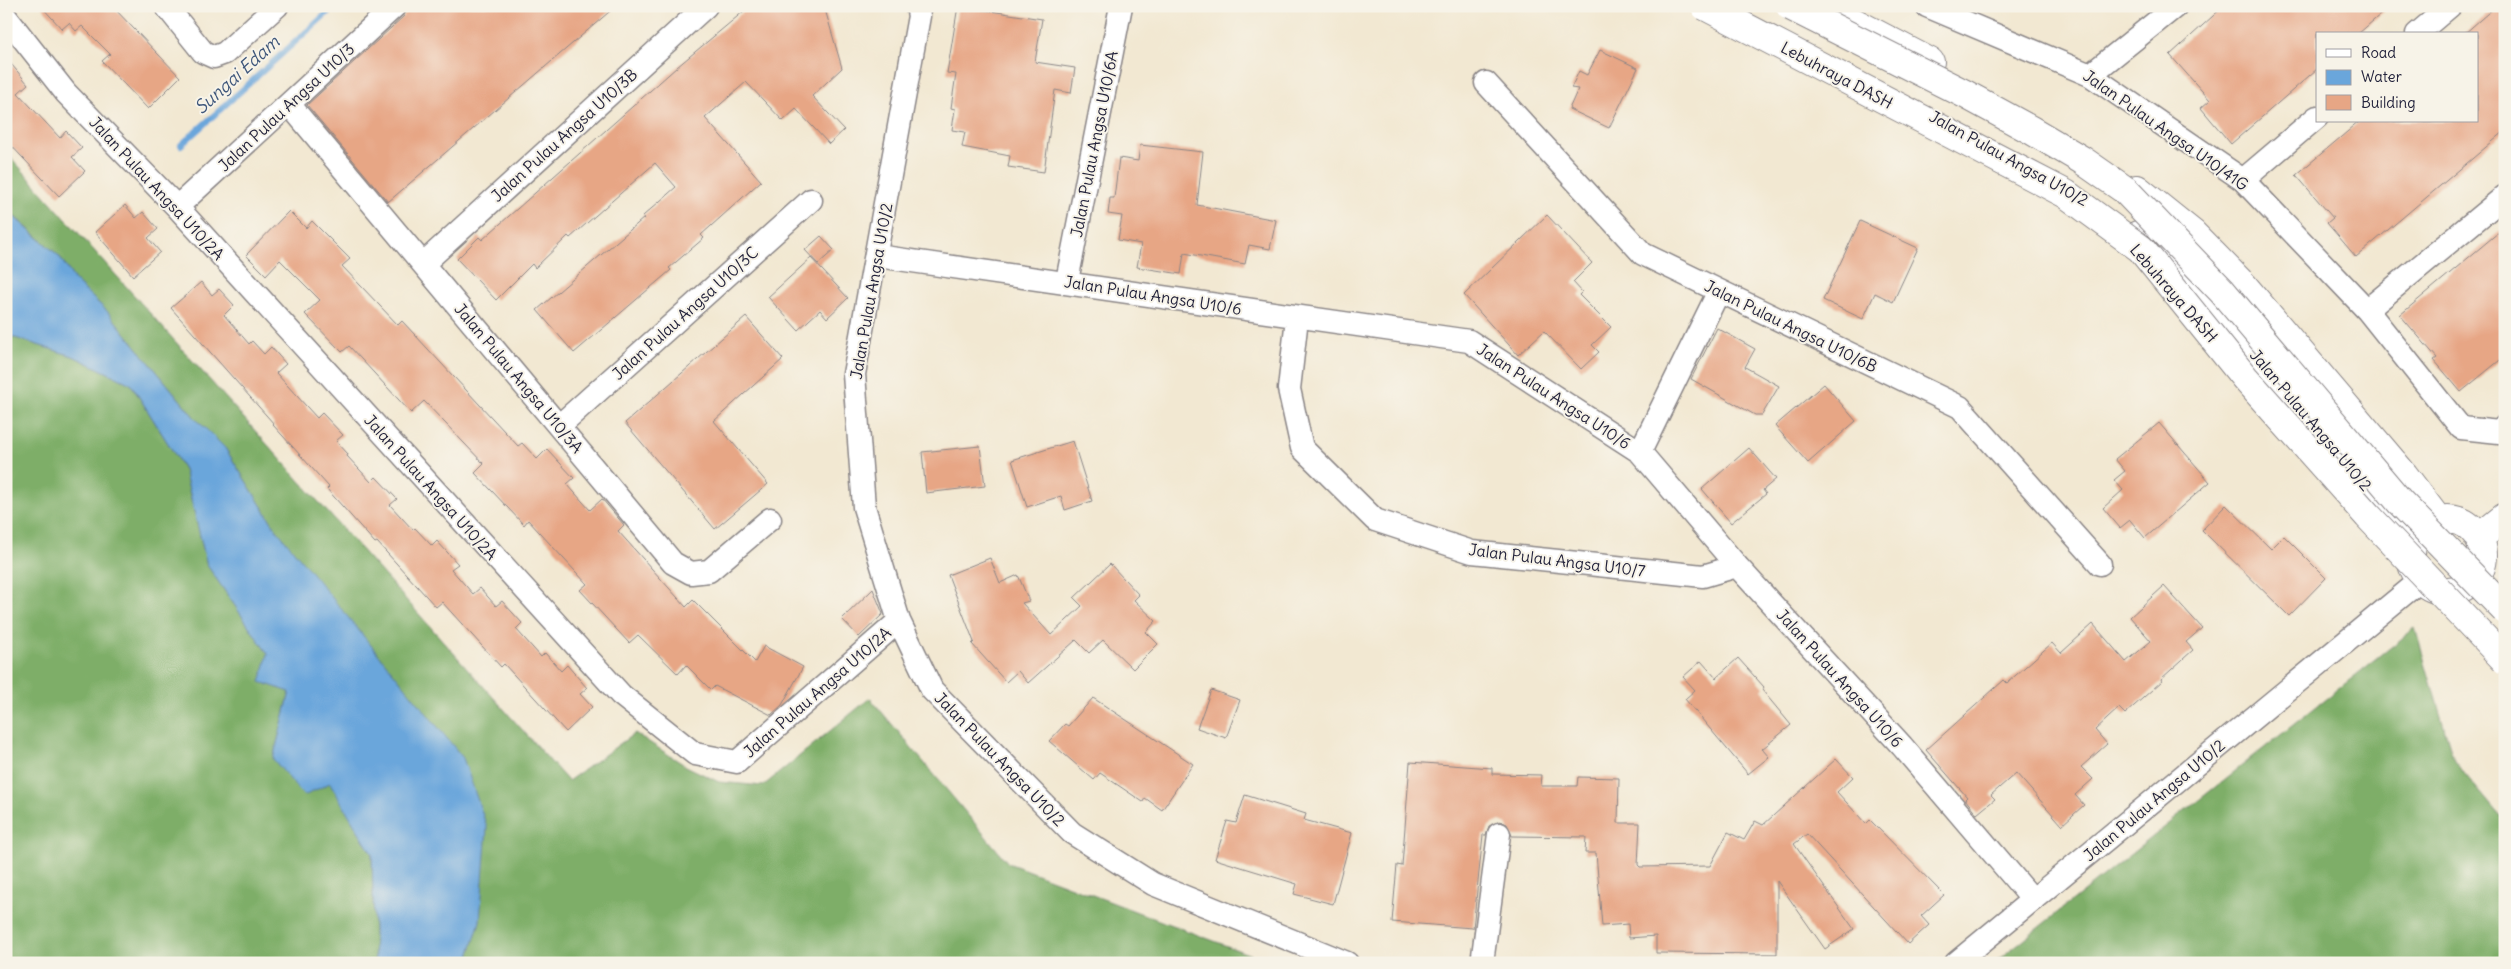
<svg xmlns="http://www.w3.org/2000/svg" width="2511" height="969" viewBox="0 0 2511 969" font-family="Delius,sans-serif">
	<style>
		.forest { fill: #7eae68; stroke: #506852 }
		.water { fill: #6aa6db; stroke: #46648b }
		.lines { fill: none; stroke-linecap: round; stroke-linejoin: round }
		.stream { stroke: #6aa6db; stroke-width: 6 }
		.building { fill: #e7a685 }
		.minor-casing { stroke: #8a8586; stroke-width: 25 }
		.tertiary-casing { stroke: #8a8586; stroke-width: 30 }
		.minor { stroke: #fff; stroke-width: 22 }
		.tertiary { stroke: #fff; stroke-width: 28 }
		.motorway-bridge-casing { stroke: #8a8586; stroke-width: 30; stroke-linecap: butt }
		.motorway-bridge { stroke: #fff; stroke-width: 28 }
		.labels { text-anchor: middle; stroke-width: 4; stroke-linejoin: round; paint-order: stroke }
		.street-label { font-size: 16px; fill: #22223b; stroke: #f7f3e8 }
		.water-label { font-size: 18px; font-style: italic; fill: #3f577b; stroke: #f7f3e8 }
	</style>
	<rect width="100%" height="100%" fill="#f7f3e8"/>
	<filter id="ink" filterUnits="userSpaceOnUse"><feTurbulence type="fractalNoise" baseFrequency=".02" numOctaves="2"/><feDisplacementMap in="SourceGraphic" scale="10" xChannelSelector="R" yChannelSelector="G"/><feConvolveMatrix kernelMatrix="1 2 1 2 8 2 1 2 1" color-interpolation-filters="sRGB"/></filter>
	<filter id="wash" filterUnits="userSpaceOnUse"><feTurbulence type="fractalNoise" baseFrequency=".0096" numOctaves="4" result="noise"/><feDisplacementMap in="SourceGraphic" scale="20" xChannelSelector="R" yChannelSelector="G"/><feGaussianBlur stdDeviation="1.12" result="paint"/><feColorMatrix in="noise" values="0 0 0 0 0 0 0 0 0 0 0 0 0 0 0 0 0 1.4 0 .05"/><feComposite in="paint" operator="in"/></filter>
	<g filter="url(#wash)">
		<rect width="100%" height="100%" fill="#f2e8d2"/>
		<path class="forest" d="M6 152 568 781 635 733 686 766 719 782 763 786 870 698 1008 863 1272 963H467L480 921 276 529 225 448 194 417 107 311 76 282 59 256 6 209Z
			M6 335 73 356 131 384 184 469 207 565 268 654 290 692 273 759 330 782 372 854 375 963H6Z
			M2415 628 2454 761 2505 822V963H1994Z"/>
		<path class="water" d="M6 210 59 256 76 282 107 311 194 417 225 448 276 529 463 758 487 827 480 921 467 963H375L372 854 330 783 304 796 273 759 290 692 260 682 268 654 207 565 184 469 131 384 73 356 6 335Z"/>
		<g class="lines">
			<path class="stream" d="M181 145 335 6"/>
		</g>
		<g id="blocks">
			<path class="building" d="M41 6H112L180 77 148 109 102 61 110 54 82 26 76 31 69 23 62 29Z
				M408 6H616L388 202 307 105 404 16Z
				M750 6H824L842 68 812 96 844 130 829 144 796 109 783 121 746 82 705 118 761 181 701 235 704 238 669 268 671 270 574 353 537 310 644 218 643 216 676 187 655 163 570 238 568 236 535 268 532 264 496 300 457 259 479 237 482 240 677 67Z
				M958 6 1042 19 1035 62 1075 68 1071 93 1055 90 1044 172 1008 167 1010 156 962 147 965 132 952 130 955 109 951 108 956 74 947 73Z
				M2224 6H2390L2358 34H2317V69L2231 144 2201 108 2210 100 2170 55Z
				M2496 6H2505V131L2356 257 2327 223 2333 218 2296 175 2360 121H2477V34H2464Z
				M1600 50 1638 68 1609 128 1569 109 1578 89 1571 88 1579 71 1587 75Z
				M6 58 28 84 18 93 60 138 66 131 82 148 72 157 85 171 59 196 6 140Z
				M1140 145 1203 152 1197 205 1276 220 1270 249 1249 245 1245 264 1184 253 1181 274 1137 267 1141 244 1118 240 1122 216 1108 214 1110 198H1114L1119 158 1138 161Z
				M125 205 136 218 143 212 158 229 148 238 160 252 133 276 95 232Z
				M289 211 306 228 312 221 350 259 342 266 398 325 402 321 518 446 522 443 537 459 547 449 574 478 567 484 590 510 602 499 624 525 618 531 686 607 693 600 755 662 764 646 803 667 782 705 771 715 715 686 711 690 686 665 678 674 638 635 629 643 580 590 587 584 528 520 524 525 475 473 484 464 424 401 411 413 349 346 342 352 305 314 320 300 280 260 266 275 246 255Z
				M1547 215 1592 263 1573 282 1582 292 1579 295 1611 327 1592 345 1599 352 1581 369 1544 331 1518 355 1464 295Z
				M1860 221 1918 248 1893 302 1875 293 1863 319 1823 300Z
				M2505 227V356L2461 392 2434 360 2437 358 2400 315Z
				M821 236 834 250 818 264 805 250Z
				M811 258 848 298 827 318 820 310 798 330 768 297Z
				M201 282 212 295 219 289 234 305 224 315 249 344 252 341 264 354 271 347 286 364 276 373 317 418 322 413 343 435 336 441 348 454 347 456 371 482 376 477 397 499 390 505 413 530 415 528 432 546 437 541 458 564 451 569 473 594 480 588 496 606 502 601 522 623 516 629 541 657 545 653 561 671 567 665 587 688 580 694 592 707 566 732 504 664 501 667 442 602 436 607 377 542 375 543 327 489 329 487 273 425 274 424 171 308Z
				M746 317 783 359 714 421 768 484 715 529 625 423Z
				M1717 328 1755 349 1745 367 1779 386 1762 415H1755L1691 379Z
				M1824 384 1856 421 1808 463 1775 426Z
				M2159 423 2210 482 2145 538 2130 520 2120 528 2103 508 2123 490 2114 480 2125 471 2115 459Z
				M1073 441 1092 501 1065 510 1061 496 1027 507 1012 460Z
				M980 446 985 486 926 493 922 452Z
				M1749 448 1776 479 1763 490 1766 494 1731 523 1702 489Z
				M2226 505 2271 549 2284 536 2326 578 2289 616 2202 530Z
				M990 558 1000 583 1018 575 1029 601 1022 603 1051 635 1082 606 1074 598 1110 564 1139 595 1134 600 1156 621 1146 632 1158 644 1133 669 1103 640 1089 653 1076 640 1028 683 1018 671 1006 682 972 644 974 642 948 575Z
				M2164 586 2202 628 2186 642 2193 650 2161 679 2162 681 2125 714 2119 708 2095 730 2107 744 2081 767 2093 779 2075 795 2084 805 2062 825 2016 773 1991 795 1995 799 1977 814 1965 799 1967 797 1926 750 2004 680 2007 683 2052 643 2061 653 2093 624 2126 662 2151 641 2130 617Z
				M873 589 883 614 859 637 842 619Z
				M1738 658 1764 687 1762 690 1791 725 1762 749 1769 757 1748 774 1685 699 1695 690 1683 677 1701 661 1716 678Z
				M1211 690 1240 700 1226 738 1197 728Z
				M1093 698 1193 764 1162 810 1145 798 1143 802 1100 773 1094 780 1049 741 1065 724 1068 726Z
				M1836 759 1853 777 1837 792 1866 824 1870 820 1944 895 1921 916 1929 925 1908 944 1807 834 1794 844 1854 929 1825 949 1777 881V954L1656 953V936L1629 938 1628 924 1602 926 1596 853H1585L1586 837 1512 836 1507 824 1500 821 1489 826 1486 835H1483L1473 928 1392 922 1397 865 1402 866 1410 762 1492 768V774L1542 775 1541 786H1577L1578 777 1619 778 1618 823H1640L1638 865 1640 867 1710 866 1728 832 1744 840 1755 821 1763 825Z
				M1245 795 1306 814 1304 820 1352 833 1333 904 1294 894 1297 884 1215 859 1227 821 1236 823Z"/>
		</g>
	</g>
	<g filter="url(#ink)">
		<use href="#blocks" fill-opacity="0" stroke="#8a8586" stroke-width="1"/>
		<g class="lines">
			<defs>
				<path id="minor" d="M166 6 203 52 214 57 225 53 277 6
					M917 6 919 16 854 374 864 507 899 621 932 690 1072 833 1153 884 1347 963
					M1927 6 2090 75 2243 180 2367 310 2461 428 2499 432 2505 426
					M6 17 66 93 177 207 621 695 695 754 737 762 899 621
					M2417 34 2450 6
					M2090 75 2176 6
					M1486 83 1643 254 1960 407 2100 564
					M289 104 673 563 691 573 709 571 770 519
					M2243 180 2317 117
					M177 207 395 6
					M877 256 1469 341 1640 452 1737 566 1902 746 2033 900
					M423 264 706 6
					M1067 281 1121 6
					M2367 310 2505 196
					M1297 318 1289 389 1302 448 1375 520 1472 552 1703 576 1737 566
					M559 426 811 200
					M1640 452 1719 291
					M1482 963 1499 834
					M1956 963 2421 580"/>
				<path id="tertiary" d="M1823 6 1930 62
					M2137 189 2193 234 2243 285 2404 475 2438 520
					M2138 235 2206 293 2413 542
					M2411 555a36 36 0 1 1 72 0a36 36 0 1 1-72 0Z
					M2479 538 2505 517"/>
			</defs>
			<use href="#minor" class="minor-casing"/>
			<use href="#tertiary" class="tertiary-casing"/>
			<use href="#minor" class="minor"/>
			<use href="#tertiary" class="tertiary"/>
			<defs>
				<path id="motorway-bridge" d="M1705 6 2066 194 2141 249 2245 378 2368 516 2505 660
					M1790 6 1965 94 2031 130 2082 160 2125 190 2222 291 2400 502 2505 610"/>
			</defs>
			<use href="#motorway-bridge" class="motorway-bridge-casing"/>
			<use href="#motorway-bridge" class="motorway-bridge"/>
		</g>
	</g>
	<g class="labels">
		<g class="street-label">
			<text transform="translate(1837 75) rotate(28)" y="6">Lebuhraya DASH</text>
			<text transform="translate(286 107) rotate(-43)" y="6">Jalan Pulau Angsa U10/3</text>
			<text transform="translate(2166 130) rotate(35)" y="6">Jalan Pulau Angsa U10/41G</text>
			<text transform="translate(564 135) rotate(-42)" y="6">Jalan Pulau Angsa U10/3B</text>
			<text transform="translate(1094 144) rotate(-79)" y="6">Jalan Pulau Angsa U10/6A</text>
			<text transform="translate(2009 158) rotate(29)" y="6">Jalan Pulau Angsa U10/2</text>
			<text transform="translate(157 188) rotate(47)" y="6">Jalan Pulau Angsa U10/2A</text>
			<text transform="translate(871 291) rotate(-80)" y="6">Jalan Pulau Angsa U10/2</text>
			<text transform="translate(2174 293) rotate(49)" y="6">Lebuhraya DASH</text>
			<text transform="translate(1153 295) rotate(9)" y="6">Jalan Pulau Angsa U10/6</text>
			<text transform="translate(685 313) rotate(-42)" y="6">Jalan Pulau Angsa U10/3C</text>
			<text transform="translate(1791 326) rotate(26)" y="6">Jalan Pulau Angsa U10/6B</text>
			<text transform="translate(519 378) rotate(50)" y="6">Jalan Pulau Angsa U10/3A</text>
			<text transform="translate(1554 396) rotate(33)" y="6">Jalan Pulau Angsa U10/6</text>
			<text transform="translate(2311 420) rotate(50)" y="6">Jalan Pulau Angsa U10/2</text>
			<text transform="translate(431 487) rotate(48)" y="6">Jalan Pulau Angsa U10/2A</text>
			<text transform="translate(1557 560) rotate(7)" y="6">Jalan Pulau Angsa U10/7</text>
			<text transform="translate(1840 678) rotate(48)" y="6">Jalan Pulau Angsa U10/6</text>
			<text transform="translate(817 692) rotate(-41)" y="6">Jalan Pulau Angsa U10/2A</text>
			<text transform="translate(1000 759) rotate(46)" y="6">Jalan Pulau Angsa U10/2</text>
			<text transform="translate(2154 800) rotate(-40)" y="6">Jalan Pulau Angsa U10/2</text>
		</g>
		<g class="water-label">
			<text transform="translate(237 75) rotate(-42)" y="6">Sungai Edam</text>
		</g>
	</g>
	<rect width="2511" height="969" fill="none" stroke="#f7f3e8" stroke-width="25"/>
	<rect x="2316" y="32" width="162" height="90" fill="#f7f3e8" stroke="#a29fa3"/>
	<rect x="2326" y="49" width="25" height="8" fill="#ffffff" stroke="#a29fa3"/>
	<text x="2361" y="58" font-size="15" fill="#22223b">Road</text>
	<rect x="2326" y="70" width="25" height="15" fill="#6aa6db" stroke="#a29fa3"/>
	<text x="2361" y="82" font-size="15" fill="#22223b">Water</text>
	<rect x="2326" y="95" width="25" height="15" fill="#e7a685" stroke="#a29fa3"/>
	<text x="2361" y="108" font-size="15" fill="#22223b">Building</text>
</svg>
